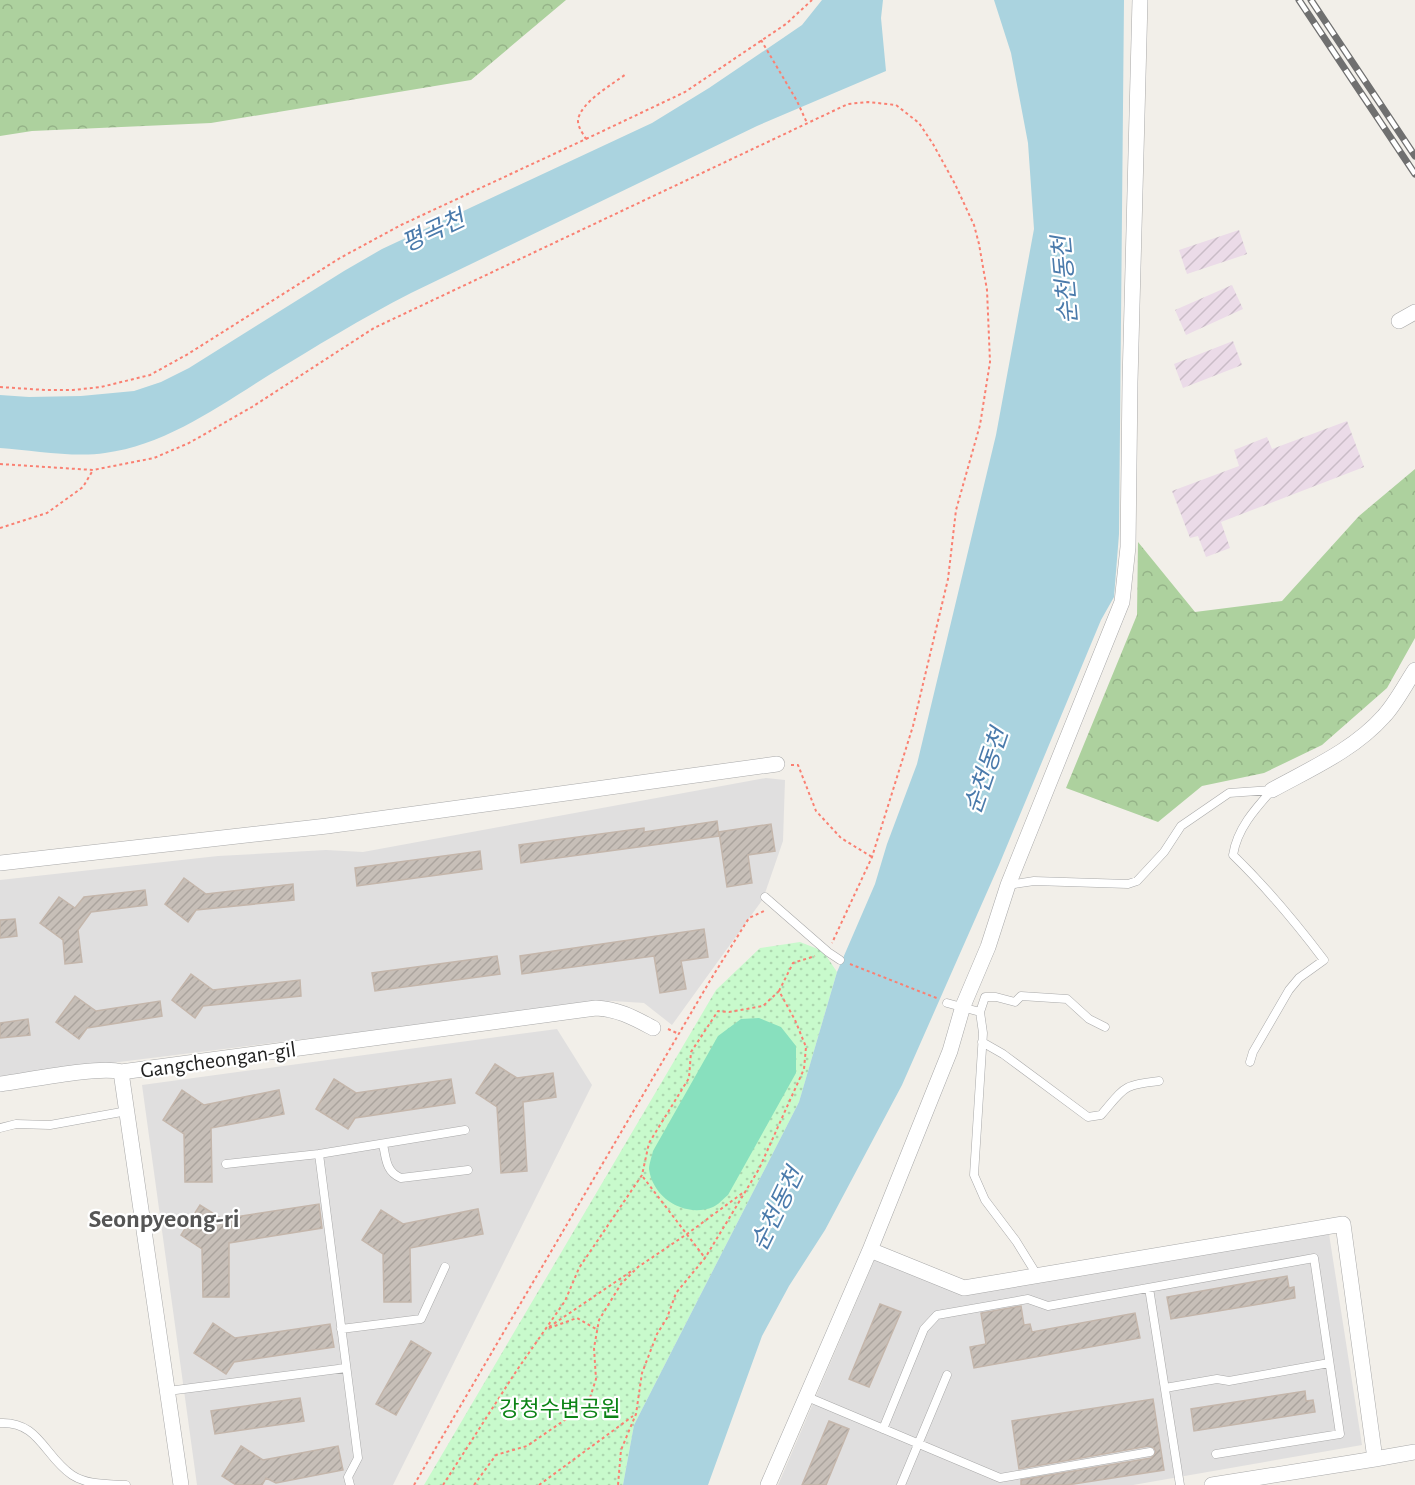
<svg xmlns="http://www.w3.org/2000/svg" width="1415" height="1485" viewBox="0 0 1415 1485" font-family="'Alegreya Sans','Noto Sans KR',sans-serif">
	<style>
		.residential { fill: #e0dfdf }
		.industrial { fill: url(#industrial-furrows) }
		.forest { fill: url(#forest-crowns) }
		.park { fill: url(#park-dots) }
		.pitch { fill: #88e0be }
		.water { fill: #aad3df }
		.building { fill: url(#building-hatch); stroke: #c4b6ab; stroke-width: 1.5 }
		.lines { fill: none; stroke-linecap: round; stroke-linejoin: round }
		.service-casing { stroke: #a9a9a9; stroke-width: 9 }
		.minor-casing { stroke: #a9a9a9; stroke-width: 16 }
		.path { stroke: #fa8072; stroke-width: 2; stroke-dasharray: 3 3; stroke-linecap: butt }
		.service { stroke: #fff; stroke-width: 8 }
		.minor { stroke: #fff; stroke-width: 15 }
		.rail-casing { stroke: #707070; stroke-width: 7 }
		.rail { stroke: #fff; stroke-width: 4.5; stroke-dasharray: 14; stroke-linecap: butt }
		.labels { text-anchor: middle; stroke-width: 4.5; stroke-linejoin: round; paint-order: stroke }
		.street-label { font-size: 22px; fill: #222; stroke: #fff }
		.park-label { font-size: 22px; fill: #0c8416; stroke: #fff }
		.water-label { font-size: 24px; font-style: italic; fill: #4a7aab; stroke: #fff }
		.quarter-label { font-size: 26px; font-weight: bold; fill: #555; stroke: #fff }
	</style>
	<defs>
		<pattern id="industrial-furrows" width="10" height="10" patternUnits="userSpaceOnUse" patternTransform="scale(1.5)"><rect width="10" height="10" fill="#ebdbe8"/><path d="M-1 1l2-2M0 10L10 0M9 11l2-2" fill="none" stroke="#c9bcc7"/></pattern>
		<pattern id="forest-crowns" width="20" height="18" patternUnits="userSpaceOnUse" patternTransform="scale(1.5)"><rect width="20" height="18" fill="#add19e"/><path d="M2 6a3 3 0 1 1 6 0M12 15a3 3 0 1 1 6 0" fill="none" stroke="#95b388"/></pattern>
		<pattern id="park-dots" width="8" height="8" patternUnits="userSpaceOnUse" patternTransform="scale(1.5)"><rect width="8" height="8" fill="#c8facc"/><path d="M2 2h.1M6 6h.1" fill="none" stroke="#acd6af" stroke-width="1.8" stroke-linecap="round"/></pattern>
		<pattern id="building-hatch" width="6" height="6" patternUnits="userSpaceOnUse" patternTransform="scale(1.5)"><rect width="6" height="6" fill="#c7bfb8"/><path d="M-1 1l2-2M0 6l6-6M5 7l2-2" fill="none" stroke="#aba49e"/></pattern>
	</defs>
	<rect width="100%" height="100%" fill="#f2efe9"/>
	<path class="residential" d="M766 778 785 780 783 841 763 899 672 1025 644 1003 612 1001 119 1062 0 1079V880L218 856 326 850 363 852Z
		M557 1029 592 1085 393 1485H197L142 1085Z
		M1329 1234 1362 1445 1133 1485H778L876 1256 962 1293Z"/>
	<path class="industrial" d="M1239 230 1247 254 1187 274 1179 250Z
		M1232 285 1243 309 1186 335 1175 310Z
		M1233 341 1242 365 1183 388 1174 364Z
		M1347 421 1364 467 1221 522 1230 548 1206 557 1198 536 1190 538 1172 491 1239 466 1234 450 1267 437 1272 449Z"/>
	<path class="forest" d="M0 0H566L471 80 211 123 32 131 0 136Z
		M1415 469V638L1387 688 1322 745 1264 773 1202 786 1158 822 1066 788 1137 615 1138 542 1195 612 1282 601 1359 516Z"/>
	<path class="park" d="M800 942 823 951 837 972 799 1102 634 1425 623 1485H424L716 990 760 948Z"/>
	<path class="pitch" d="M759 1018 781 1027 796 1046V1073L728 1195C723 1199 718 1205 713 1207 686 1218 653 1199 649 1169 649 1164 652 1156 653 1151L718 1036 741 1019Z"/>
	<path class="water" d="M822 0H883L881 18 886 71 757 126 411 293C362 318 315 347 269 375 218 407 165 445 105 453 75 458 31 450 0 448V395L29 397 81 396 134 391 161 382 189 368 344 271 382 249 652 123 709 88 783 38 802 25Z
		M994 0H1124L1119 534 1114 597 1101 620 999 865 902 1085 825 1230 789 1286 762 1336 708 1485H623L634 1425 799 1102 837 972 875 884 887 844 917 764 996 435 1034 229 1028 143 1011 53Z"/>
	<path class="building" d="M717 821 719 836 521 863 519 845 644 828V832Z
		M771 824 775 851 748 855 752 883 727 887 719 832Z
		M480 851 482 869 357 886 355 868Z
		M184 878 206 894 293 884 294 900 196 910 188 922 165 904Z
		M145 890 147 905 91 912 78 930 82 962 65 964 63 940 40 923 59 897 75 908 84 897Z
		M15 919 17 936 0 938V920Z
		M704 929 708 957 681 961 686 989 660 993 654 956 522 974 520 956Z
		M497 956 500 974 375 991 372 973Z
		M191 974 213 990 300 980 301 996 203 1006 195 1018 172 1000Z
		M75 996 96 1011 160 1001 162 1016 87 1028 79 1039 56 1022Z
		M28 1019 30 1035 0 1038V1023Z
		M495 1064 517 1078 553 1073 556 1097 523 1102 527 1171 501 1173 497 1107 476 1093Z
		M334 1079 356 1093 451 1079 455 1103 355 1118 348 1129 316 1109Z
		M182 1090 204 1105 279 1090 284 1114 211 1128 212 1182H185L184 1134 163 1120Z
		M319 1204 322 1228 229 1243V1297H203L202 1249 181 1235 200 1205 222 1219Z
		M478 1209 483 1234 410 1248 411 1302H384L383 1254 362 1240 381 1210 403 1224Z
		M1287 1276 1289 1288 1294 1287 1295 1298 1171 1319 1167 1297Z
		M880 1304 901 1312 869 1387 849 1379Z
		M1021 1306 1024 1325 1030 1324 1032 1332 1135 1313 1140 1338 974 1368 970 1347 986 1344 981 1313Z
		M213 1323 235 1338 330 1324 334 1347 234 1362 226 1374 194 1353Z
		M411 1341 431 1353 396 1415 376 1404Z
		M1305 1391 1306 1401 1313 1400 1315 1412 1194 1431 1191 1409Z
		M300 1398 304 1421 215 1434 211 1411Z
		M1153 1399 1164 1470 1067 1485H1021V1480L1151 1458 1156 1452 1154 1448 1149 1446 1019 1469 1012 1421Z
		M829 1421 849 1429 826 1485H802Z
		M241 1446 263 1460 338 1446 343 1470 276 1483 266 1478 262 1485H236L222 1476Z"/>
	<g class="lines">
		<defs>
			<path id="service" d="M1008 885 1034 881 1128 884 1137 881 1164 852 1181 826 1229 793 1272 790C1255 809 1237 829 1233 855 1267 888 1296 923 1324 960L1299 978 1289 990 1253 1052 1250 1062
				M765 897 828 952 840 960
				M947 1003 980 1012 983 1033 974 1175 985 1200 1016 1241 1037 1275
				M980 1012 985 997H996L1015 1002 1021 996 1067 999 1089 1019 1105 1027
				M982 1042 1003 1054 1088 1117 1101 1115C1125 1087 1122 1085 1159 1081
				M0 1128 16 1124 50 1125 127 1111
				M383 1144C386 1159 386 1172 401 1178L468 1170
				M319 1154 465 1130
				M226 1164 319 1154 358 1458 348 1477 350 1485
				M1149 1288 1180 1485
				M341 1329 421 1319 445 1267
				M1165 1388 1217 1379 1229 1381 1329 1363
				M168 1391 346 1368
				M805 1396 1000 1478 1150 1452
				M0 1423C39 1421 44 1456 72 1475 87 1485 107 1484 126 1485
				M883 1429 924 1329 937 1315 1028 1299 1048 1306 1314 1258 1340 1434 1216 1454
				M901 1485 947 1375"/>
			<path id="minor" d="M1399 321 1415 312
				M1272 790C1310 769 1354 750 1384 716 1396 703 1405 685 1415 670
				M0 863 327 826 777 764
				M0 1084C25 1081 101 1065 121 1072
				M870 1250 950 1051 963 1006 988 947 1008 885 1122 602 1128 547 1130 382 1140 0
				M1375 1459 1415 1452
				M181 1485 121 1072 596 1008C618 1009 634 1018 653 1028
				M768 1485 870 1250 964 1288 1343 1224 1375 1459 1212 1485"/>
		</defs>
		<use href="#service" class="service-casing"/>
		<use href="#minor" class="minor-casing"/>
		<path class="path" d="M761 40 797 101 807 123
			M586 139 685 92 786 24 812 0
			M0 387 45 390H73L101 387 150 375 188 354 340 258 401 225 586 139C583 134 578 127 578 121 579 103 613 84 626 74
			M0 464 93 470 154 458 189 443 252 407 374 328 848 104 868 102 896 105 919 123 933 144 955 184 974 225 979 244 987 290 990 362 980 425 956 510 948 579 913 726 872 857 832 943
			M0 528 47 513 83 487 93 470
			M791 765H798L816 811 841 838 872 857
			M850 964 939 999
			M779 991 793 963 815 956
			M668 1029 679 1034
			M643 1177 705 1258
			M549 1327 633 1270
			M549 1328 577 1318 596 1329
			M414 1485 711 979 749 918 764 911
			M443 1485 517 1370 565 1301 579 1268 642 1175 649 1143 689 1078 691 1052 718 1011 729 1012 763 1006 779 991 795 1020 806 1047 804 1069 759 1169 705 1258 676 1293 667 1318 657 1334 642 1373 636 1414 621 1450 618 1485
			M474 1485 496 1455 527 1446 588 1404 596 1379 594 1348 599 1320 621 1284 638 1267 687 1234 744 1192
			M539 1485 633 1416"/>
		<use href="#service" class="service"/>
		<use href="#minor" class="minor"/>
		<defs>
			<path id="rail" d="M1299 0 1415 174
				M1311 0 1415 156"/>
		</defs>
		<use href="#rail" class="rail-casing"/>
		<use href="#rail" class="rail"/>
	</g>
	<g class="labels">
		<g class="street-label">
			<text transform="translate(218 1059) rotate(-8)" y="8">Gangcheongan-gil</text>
		</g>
		<g class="park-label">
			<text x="560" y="1416">강청수변공원</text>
		</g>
		<g class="water-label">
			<text transform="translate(433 231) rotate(-25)" y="8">평곡천</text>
			<text transform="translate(1065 280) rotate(-95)" y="8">순천동천</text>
			<text transform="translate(986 771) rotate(-71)" y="8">순천동천</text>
			<text transform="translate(777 1209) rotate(-64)" y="8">순천동천</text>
		</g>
		<g class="quarter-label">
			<text x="164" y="1227">Seonpyeong-ri</text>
		</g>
	</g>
</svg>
